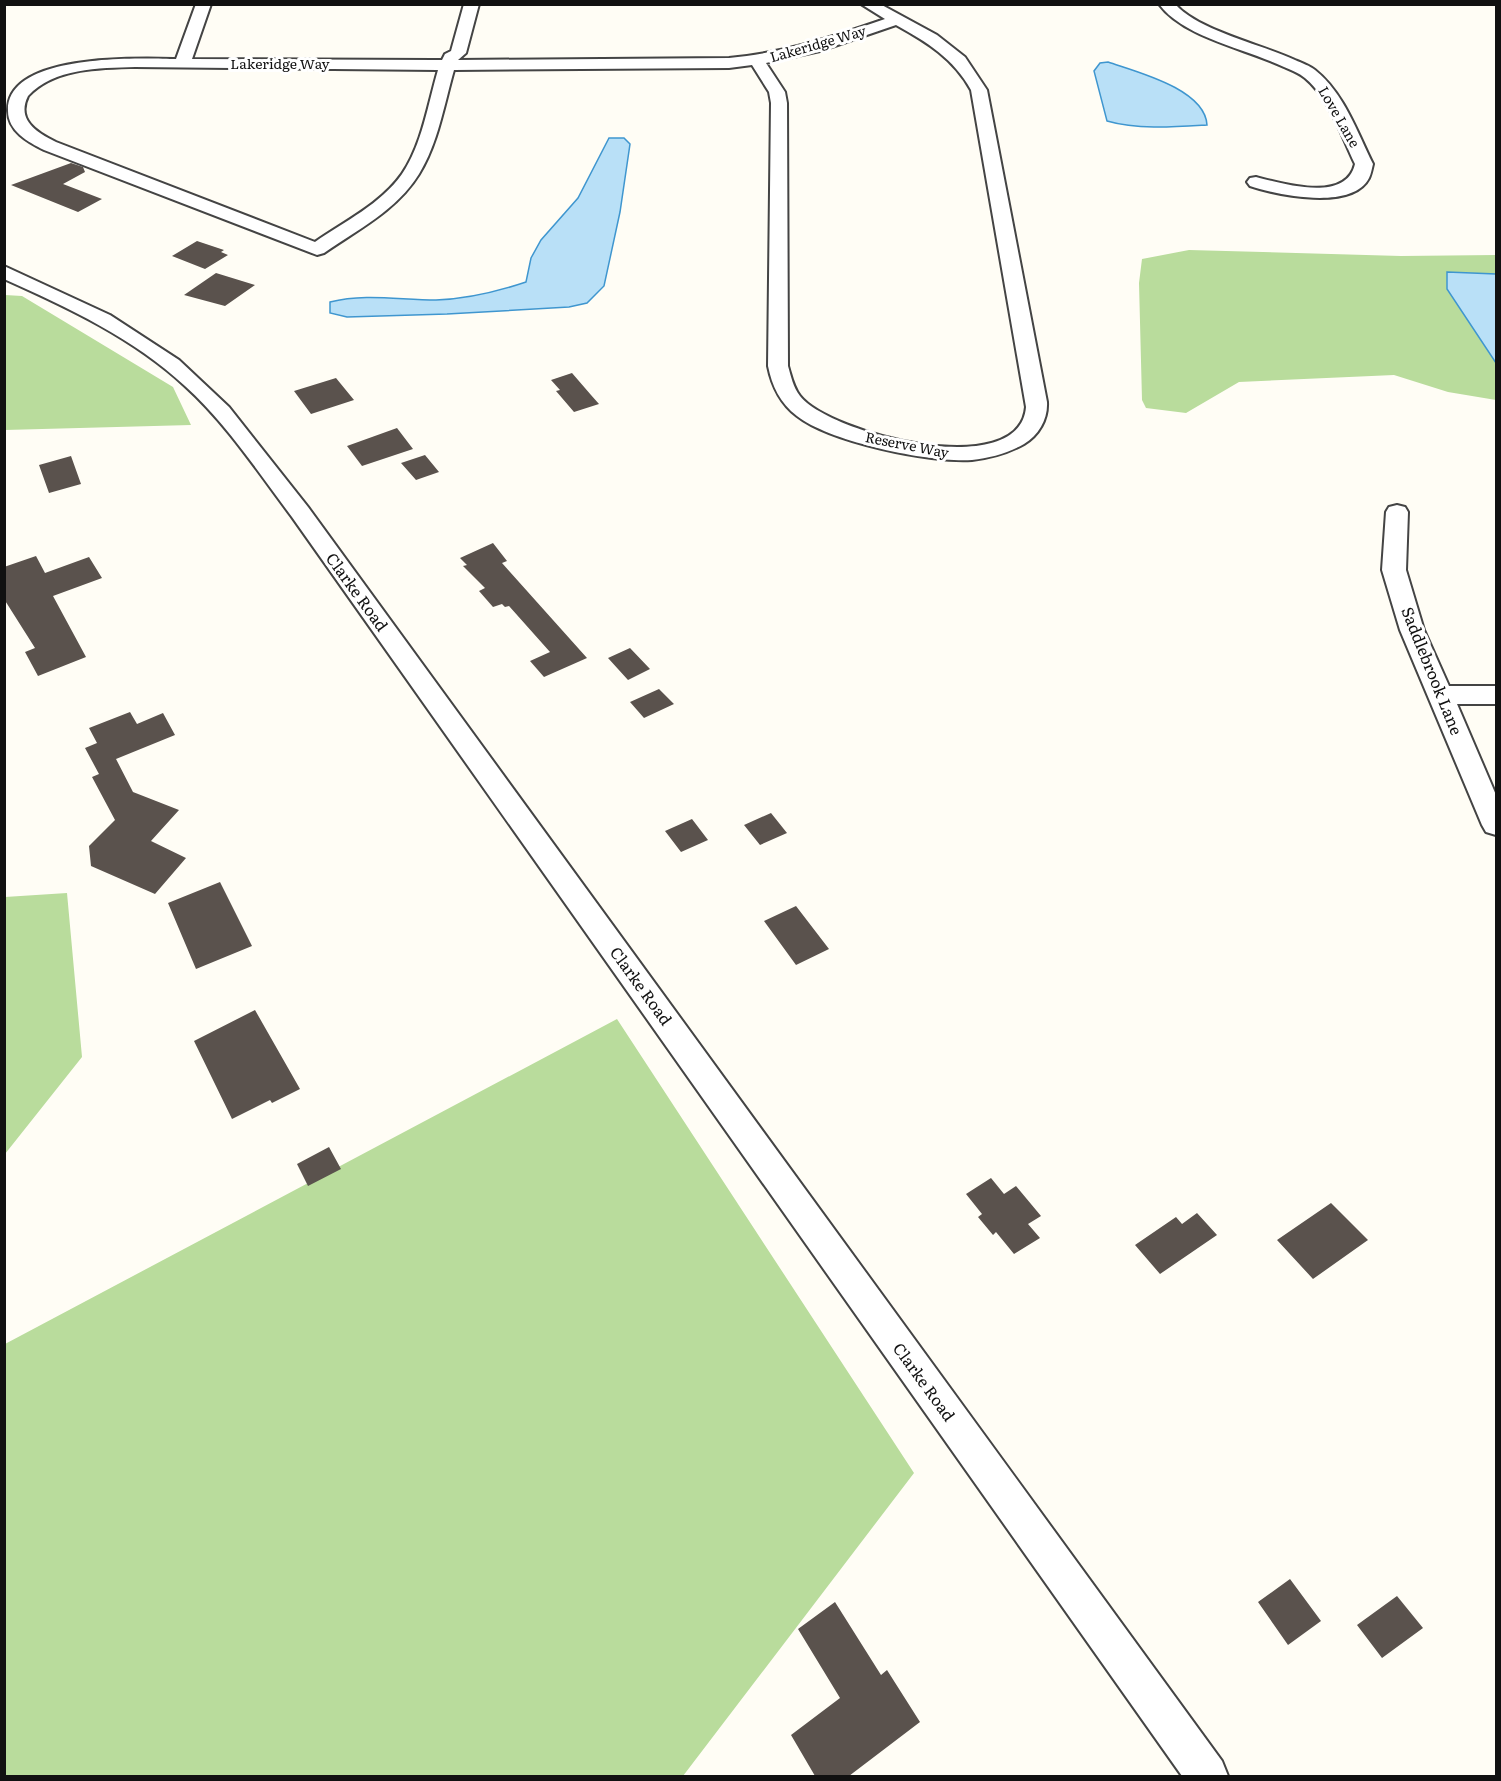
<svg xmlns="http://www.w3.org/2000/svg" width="1501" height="1781" viewBox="0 0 1501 1781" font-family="Literata,serif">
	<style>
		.forest { fill: #b9dc9c }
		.water { fill: #b9e0f7; stroke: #3f96cf; stroke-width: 1.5 }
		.building { fill: #5a524d }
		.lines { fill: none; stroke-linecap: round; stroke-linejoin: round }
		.minor-casing { stroke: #444; stroke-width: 4 }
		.minor { fill: #fff; fill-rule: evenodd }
		.labels { text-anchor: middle; stroke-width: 6; stroke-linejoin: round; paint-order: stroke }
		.far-street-label { font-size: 14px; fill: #111; stroke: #fff }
		.street-label { font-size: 16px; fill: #111; stroke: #fff }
	</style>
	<rect width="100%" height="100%" fill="#fffdf5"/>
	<path class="forest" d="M1189 250 1401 256 1496 255V274L1448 272 1447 289 1496 363V400L1448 392 1394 375 1239 382 1186 413 1146 408 1142 400 1139 283 1142 259Z
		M5 295 22 296 173 387 191 425 5 430Z
		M67 893 82 1057 5 1154V897Z
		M617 1019 914 1473 683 1776H5V1344Z"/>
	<path class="water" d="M1108 62C1137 72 1205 89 1207 125 1175 127 1138 130 1107 121L1094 71 1100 63Z
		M609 138H624L630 144 620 212 604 286 587 303 569 307 447 314 347 317 330 313V302C365 293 400 300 436 300 468 299 496 292 526 282L531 258 541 240 578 198Z
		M1447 272 1496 274V363L1447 289Z"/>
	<path class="building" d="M71 163 83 167 85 172 63 184 102 199 78 212 11 185Z
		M197 241 224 250 221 252 228 255 205 269 172 256Z
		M216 273 255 285 225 306 184 295Z
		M572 373 591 395 599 404 574 412 556 391 560 390 551 380Z
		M336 378 354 400 311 414 294 391Z
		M397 428 413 449 362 466 347 446Z
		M425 455 439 472 416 480 401 463Z
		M71 456 81 484 49 493 39 465Z
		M493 543 507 561 502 563 587 658 544 677 530 661 550 652 509 606 505 607 502 604 493 607 479 591 485 588 463 566 467 565 460 558Z
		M36 556 45 573 89 557 102 578 53 596 86 657 38 676 25 652 35 648 4 599V567Z
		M630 648 650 669 628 680 608 658Z
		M659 689 674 704 644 718 630 702Z
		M130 712 137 724 163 713 175 735 116 759 133 792 179 810 151 841 186 858 155 894 91 866 89 846 115 820 92 777 99 774 85 748 97 743 89 728Z
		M771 813 787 833 760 845 744 825Z
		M692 819 708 840 681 852 665 831Z
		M220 882 252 946 196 969 168 903Z
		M796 906 829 949 796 965 764 921Z
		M255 1010 300 1089 272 1103 270 1100 232 1119 194 1041Z
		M329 1147 341 1169 308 1186 297 1164Z
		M991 1178 1004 1194 1016 1186 1041 1216 1028 1224 1040 1238 1014 1254 996 1232 993 1235 978 1217 982 1214 966 1194Z
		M1331 1203 1368 1240 1313 1279 1277 1240Z
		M1197 1213 1217 1235 1160 1274 1135 1245 1176 1217 1182 1224Z
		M1290 1579 1321 1621 1288 1645 1258 1602Z
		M1397 1596 1423 1628 1382 1658 1357 1625Z
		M835 1602 881 1675 887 1670 920 1722 849 1776H815L791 1735 840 1698 798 1629Z"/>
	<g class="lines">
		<defs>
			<path id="minor" d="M196 4H211L192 59 433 60H442L445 54 451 51 464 4H479L466 53 458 60 729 58C783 53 833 37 885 19L861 4H880L937 35 965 57 987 90 1047 402C1048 419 1039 435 1024 444 1008 453 990 458 972 460 930 463 830 442 797 416 780 403 772 386 768 366L771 103 769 92 752 65 729 68 454 70C444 105 438 143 419 174 397 210 357 230 324 253L317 255 44 150C28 142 8 131 8 111 6 53 139 58 176 59ZM896 25C927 42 954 59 971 90L1026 407C1020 483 830 434 800 396 793 387 791 376 788 366L787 103 785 92 766 63 820 51ZM135 67 438 70C428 104 422 145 402 174 381 204 345 221 315 242L56 142C37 133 16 120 28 96 54 68 99 68 135 67Z
				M1159 4H1175C1199 31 1261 44 1295 60 1302 63 1310 66 1315 70 1344 93 1357 132 1373 164 1372 168 1371 174 1369 178 1352 211 1277 195 1250 186L1247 182 1250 178 1256 177C1284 184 1346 203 1355 164 1341 135 1330 99 1305 78 1299 73 1291 70 1284 67 1247 49 1184 38 1159 4Z
				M4 266 110 315 179 360 229 407 308 507 1222 1761 1228 1776H1182L292 517C258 472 227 424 185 386 133 338 69 308 4 279Z
				M1397 505 1405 507 1408 512 1406 570 1424 630 1449 686H1496V704H1457L1496 795V835L1486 832 1482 825 1400 630 1382 570 1386 512 1389 507Z"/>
		</defs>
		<use href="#minor" class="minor-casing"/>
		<use href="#minor" class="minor"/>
	</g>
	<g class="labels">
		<g class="far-street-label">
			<text transform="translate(818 44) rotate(-16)" y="5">Lakeridge Way</text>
			<text x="280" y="69">Lakeridge Way</text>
			<text transform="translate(1339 117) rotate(60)" y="5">Love Lane</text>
			<text transform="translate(907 445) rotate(11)" y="5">Reserve Way</text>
		</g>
		<g class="street-label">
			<text transform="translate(357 592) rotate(54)" y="6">Clarke Road</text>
			<text transform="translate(1432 671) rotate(68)" y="6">Saddlebrook Lane</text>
			<text transform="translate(641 986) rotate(54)" y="6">Clarke Road</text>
			<text transform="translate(924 1382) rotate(54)" y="6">Clarke Road</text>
		</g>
	</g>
	<rect width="1501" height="1781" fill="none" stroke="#111111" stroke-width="12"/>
</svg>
